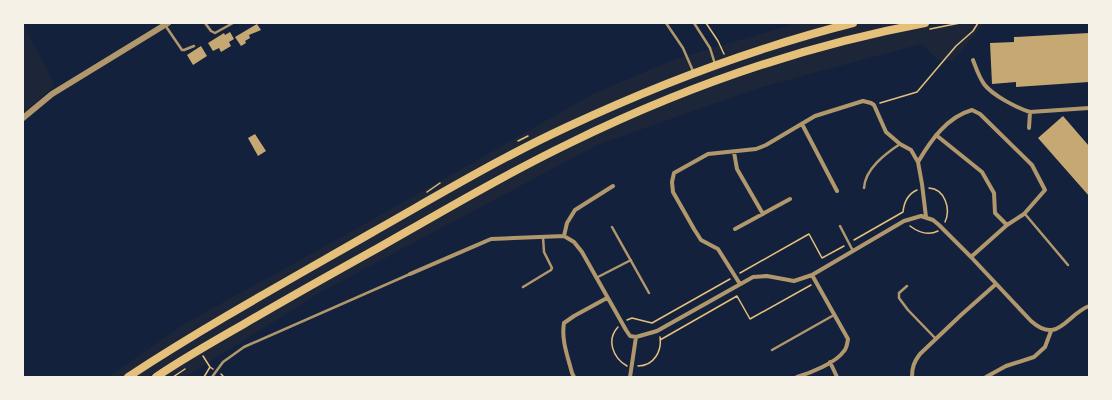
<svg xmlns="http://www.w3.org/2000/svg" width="1112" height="400" viewBox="0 0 1112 400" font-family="Raleway,sans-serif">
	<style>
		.green { fill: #1d2539 }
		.building { fill: #c6a872 }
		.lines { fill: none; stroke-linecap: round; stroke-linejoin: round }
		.path { stroke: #e5c07b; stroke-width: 1.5 }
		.service { stroke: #b1986c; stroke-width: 2.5 }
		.minor { stroke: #b1986c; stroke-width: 4 }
		.tertiary { stroke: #b1986c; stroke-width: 6 }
		.trunk { stroke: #e5c07b; stroke-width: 8 }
	</style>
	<rect width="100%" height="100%" fill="#14213d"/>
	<path class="green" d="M798 23H984L953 61 938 60 921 44 762 87 599 144 321 292 185 377H108L186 323 347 234 591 95 675 59Z
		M23 24 54 83 50 90 23 113Z"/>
	<path class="building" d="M257 24 261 30 249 35 250 38 245 41 246 43 241 46 235 37Z
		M230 32 234 39 229 42 231 46 221 52 219 48 213 51 208 43 224 33 225 35Z
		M1089 33V82L1016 87V82L992 84 990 43 1014 42V37Z
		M201 46 207 56 193 65 187 55Z
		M1063 116 1089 146V196L1038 138Z
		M255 134 266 151 258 156 248 138Z"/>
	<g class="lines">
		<path class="path" d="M706 23 718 41 724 54
			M930 29 960 23
			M880 103 917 92 956 46 973 31 978 23
			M518 141 528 136
			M929 188C945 189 951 209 945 222
			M427 192 440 183
			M910 226C918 232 928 236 938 231
			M854 240 903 212C904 202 908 194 917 190
			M740 273 809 234 822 258 844 246
			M627 320 632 318 652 323 730 279
			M618 327C606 340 613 358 627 366
			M660 340 737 296 750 319 811 285
			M203 356 210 367 213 369
			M638 366C654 366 662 351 660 337
			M221 374 223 376 222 377
			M173 377 185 369
			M204 377 210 367"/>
		<path class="service" d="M205 23 211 31 215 33 233 23
			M666 23 683 48 693 71
			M694 23 710 48 715 64
			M165 25 182 50H184L194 46
			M864 188C865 169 885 154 900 144
			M1025 214 1068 265
			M840 226 853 251
			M612 227 649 293
			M596 278 631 260
			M907 286 899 293V298L908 310 936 339
			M523 287 551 270 552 268 544 252 543 237
			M772 350 834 315
			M212 377 223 362 244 347 410 274"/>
		<path class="minor" d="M973 60C976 68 979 77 984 84 992 95 1017 108 1030 112L1089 108
			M802 124 837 191
			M1029 128 1030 112
			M936 135 982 172 994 193 995 213 1007 225
			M734 152 737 169 763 214
			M926 217 922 184 918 162C931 140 947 117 972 110L980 114 1032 165 1045 190 1024 214 1007 225 971 257
			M735 229 790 199
			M564 236 567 223 575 210 613 186
			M410 274 491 239 564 236 574 242 582 252 626 330 630 336 636 337 657 331 753 277 767 276 794 281 812 275 904 221 921 216 933 220 939 225 971 257 1031 321C1058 345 1066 315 1089 306
			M740 284 718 249 701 240 694 229 673 192 672 182 674 173 708 154 756 149 766 145 815 116 863 101 871 103 874 105 886 132 900 144 911 150 918 162
			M830 362 837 377
			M574 377 572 373C568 357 561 340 564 323L574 316 607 298
			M630 377 636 337
			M797 377C810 373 836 363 844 351 847 348 847 344 848 339L812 275
			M912 377C912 367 914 362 920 354L961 315 996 284
			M986 377 1006 366 1034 357 1045 347 1051 331"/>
		<path class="tertiary" d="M23 118 52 94 168 23"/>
		<path class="trunk" d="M128 377C207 325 291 279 373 232 437 196 500 158 567 127 659 84 754 48 853 23
			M156 377C184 358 214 341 244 324 288 298 333 273 378 248 441 212 504 175 570 143 682 88 802 46 925 23"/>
	</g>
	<rect width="1112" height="400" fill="none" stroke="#f6f1e7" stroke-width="48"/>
</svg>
